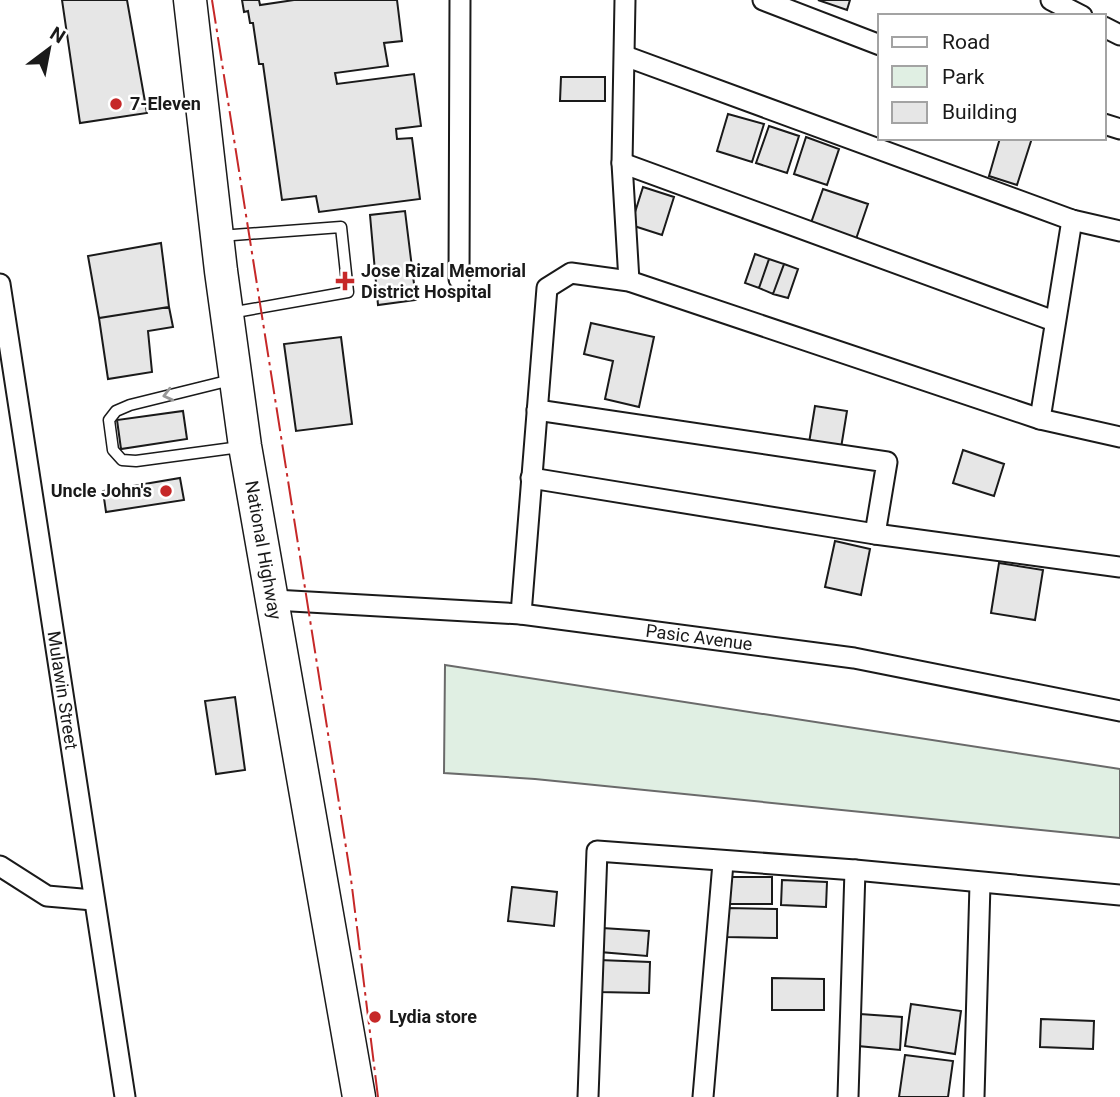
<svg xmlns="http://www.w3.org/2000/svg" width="1120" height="1097" viewBox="0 0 1120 1097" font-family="Roboto,sans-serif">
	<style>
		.green { fill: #e0efe3; stroke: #6a6a6a; stroke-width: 2 }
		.building { fill: #e6e6e6; stroke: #1a1a1a; stroke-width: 2 }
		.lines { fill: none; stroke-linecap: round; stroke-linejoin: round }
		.service-casing { stroke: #1a1a1a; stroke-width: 13 }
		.minor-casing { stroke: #1a1a1a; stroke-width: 23 }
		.primary-casing { stroke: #1a1a1a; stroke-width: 35 }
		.service { stroke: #fff; stroke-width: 10 }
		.minor { stroke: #fff; stroke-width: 19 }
		.primary { stroke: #fff; stroke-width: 32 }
		.power { stroke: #c62828; stroke-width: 2; stroke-dasharray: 24 5 3.5 5; stroke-linecap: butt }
		.oneway { stroke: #989898 }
		.poi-dot { fill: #c62828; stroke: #fff; stroke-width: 2.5 }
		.labels { text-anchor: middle; stroke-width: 5; stroke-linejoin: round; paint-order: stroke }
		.poi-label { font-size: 18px; font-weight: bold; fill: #1a1a1a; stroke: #fff; text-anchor: start }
		.street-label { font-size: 18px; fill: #1a1a1a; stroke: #fff }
	</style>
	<rect width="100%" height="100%" fill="#fff"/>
	<path class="green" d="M445 665 1120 769V838L535 779 444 773Z"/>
	<path class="building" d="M62 0H127L147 113 80 123Z
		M242 0H259L260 5 294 0H397L402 41 384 43 388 66 335 73 337 84 414 74 421 126 396 129 397 139 412 138 420 199 319 212 316 196 282 200 263 64H259L253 23H250L248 11 244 12Z
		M818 0H850L847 10Z
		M561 77H605V101H560Z
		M728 114 764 124 752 162 717 151Z
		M769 126 799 136 787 173 756 163Z
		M806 137 839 149 827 185 794 174Z
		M1000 138H1032L1017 185 989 176Z
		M643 187 674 197 662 235 631 225Z
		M823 189 868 204 856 239 811 223Z
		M405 211 416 300 378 305 370 215Z
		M161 243 169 307 99 318 88 256Z
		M755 254 769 259 759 288 745 283Z
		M769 259 784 264 773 294 759 288Z
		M784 264 798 269 788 298 773 294Z
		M169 307 173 327 148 331 152 372 108 379 99 318Z
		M591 323 654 337 639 407 605 399 613 361 584 354Z
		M341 337 352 424 296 431 284 344Z
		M815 406 847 411 841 448 809 443Z
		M183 411 187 439 121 449 117 420Z
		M963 450 1004 464 994 496 953 483Z
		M180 478 184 500 106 512 103 491Z
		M835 541 870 549 861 595 825 587Z
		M999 563 1043 570 1035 620 991 613Z
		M235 697 245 770 216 774 205 701Z
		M729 877H772V904H729Z
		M782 880 827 882 826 907 781 905Z
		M512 887 557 892 554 926 508 921Z
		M727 908 777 909V938L726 937Z
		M602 928 649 931 647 956 600 952Z
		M599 960 650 962 649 993 598 992Z
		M772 978 824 979V1010H772Z
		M911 1004 961 1011 955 1054 905 1046Z
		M860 1014 902 1017 900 1050 858 1046Z
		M1041 1019 1094 1021 1093 1049 1040 1047Z
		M905 1055 953 1061 948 1097H899Z"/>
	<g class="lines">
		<defs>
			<path id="service" d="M220 236 341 227 348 292 230 313
				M231 380 130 405 116 411 109 420 113 450 122 460 136 461 240 447"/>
			<g id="minor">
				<path d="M625 0 622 163 629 281"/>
				<path d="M763 0 880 45"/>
				<path d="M1051 0 1082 16"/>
				<path d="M1104 27 1120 35"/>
				<path d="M625 56 1072 220 1120 231"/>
				<path d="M1104 124 1120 129"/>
				<path d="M622 163 1054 321"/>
				<path d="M459 279 460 0"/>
				<path id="s1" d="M0 284 125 1097"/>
				<path d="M537 410 887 462 875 534"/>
				<path d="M1040 419 1072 220"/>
				<path d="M531 478 875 534 1120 567"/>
				<path id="s2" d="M274 600 521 614 854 658 1120 711"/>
				<path d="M521 614 547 288 571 273 629 281 1040 419 1120 437"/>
				<path d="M0 866 47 896 93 900"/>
				<path d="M588 1097 597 851 855 870 1120 895"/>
				<path d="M703 1097 723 863"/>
				<path d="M848 1097 855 870"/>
				<path d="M974 1097 980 884"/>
			</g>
			<g id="primary">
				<path id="s3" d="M190 0 221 271 245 446 359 1097"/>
			</g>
		</defs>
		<use href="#service" class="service-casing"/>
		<use href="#minor" class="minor-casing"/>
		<use href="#primary" class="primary-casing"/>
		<use href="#service" class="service"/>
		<use href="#minor" class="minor"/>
		<use href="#primary" class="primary"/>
		<path class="power" d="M212 0 351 879 378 1097"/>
	</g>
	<defs><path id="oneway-chevron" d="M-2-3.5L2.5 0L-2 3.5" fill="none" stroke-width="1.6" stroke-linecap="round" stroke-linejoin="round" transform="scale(1.75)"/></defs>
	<use class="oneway" href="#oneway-chevron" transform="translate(168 395) rotate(166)"/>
	<g class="poi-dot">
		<circle cx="116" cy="104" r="7"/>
		<path d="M341.5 270.5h7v7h7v7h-7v7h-7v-7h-7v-7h7z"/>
		<circle cx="166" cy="491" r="7"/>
		<circle cx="375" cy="1017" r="7"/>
	</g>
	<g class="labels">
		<g class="poi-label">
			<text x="130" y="110">7-Eleven</text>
			<text x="361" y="277">Jose Rizal Memorial<tspan x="361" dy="21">District Hospital</tspan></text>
			<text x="152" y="497" text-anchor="end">Uncle John's</text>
			<text x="389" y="1023">Lydia store</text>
		</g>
		<g class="street-label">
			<text dy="6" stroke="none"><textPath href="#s3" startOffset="555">National Highway</textPath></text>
			<text dy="6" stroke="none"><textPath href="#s2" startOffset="427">Pasic Avenue</textPath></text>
			<text dy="6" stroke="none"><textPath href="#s1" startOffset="411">Mulawin Street</textPath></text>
		</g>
	</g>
	<rect x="878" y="14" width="228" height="126" fill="#ffffff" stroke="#a3a3a3" stroke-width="2"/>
	<rect x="892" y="37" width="35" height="10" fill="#ffffff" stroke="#a3a3a3" stroke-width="2"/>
	<text x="942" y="49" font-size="21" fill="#1a1a1a">Road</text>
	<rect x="892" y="66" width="35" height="21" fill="#e0efe3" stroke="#a3a3a3" stroke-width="2"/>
	<text x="942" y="84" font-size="21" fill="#1a1a1a">Park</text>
	<rect x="892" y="102" width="35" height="21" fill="#e6e6e6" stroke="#a3a3a3" stroke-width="2"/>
	<text x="942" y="119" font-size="21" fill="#1a1a1a">Building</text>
	<g transform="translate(49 49) rotate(32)" stroke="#ffffff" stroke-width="5" paint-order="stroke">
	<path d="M0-5L12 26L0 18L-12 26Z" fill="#1a1a1a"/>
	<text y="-10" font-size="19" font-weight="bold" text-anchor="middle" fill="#1a1a1a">N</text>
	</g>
</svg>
